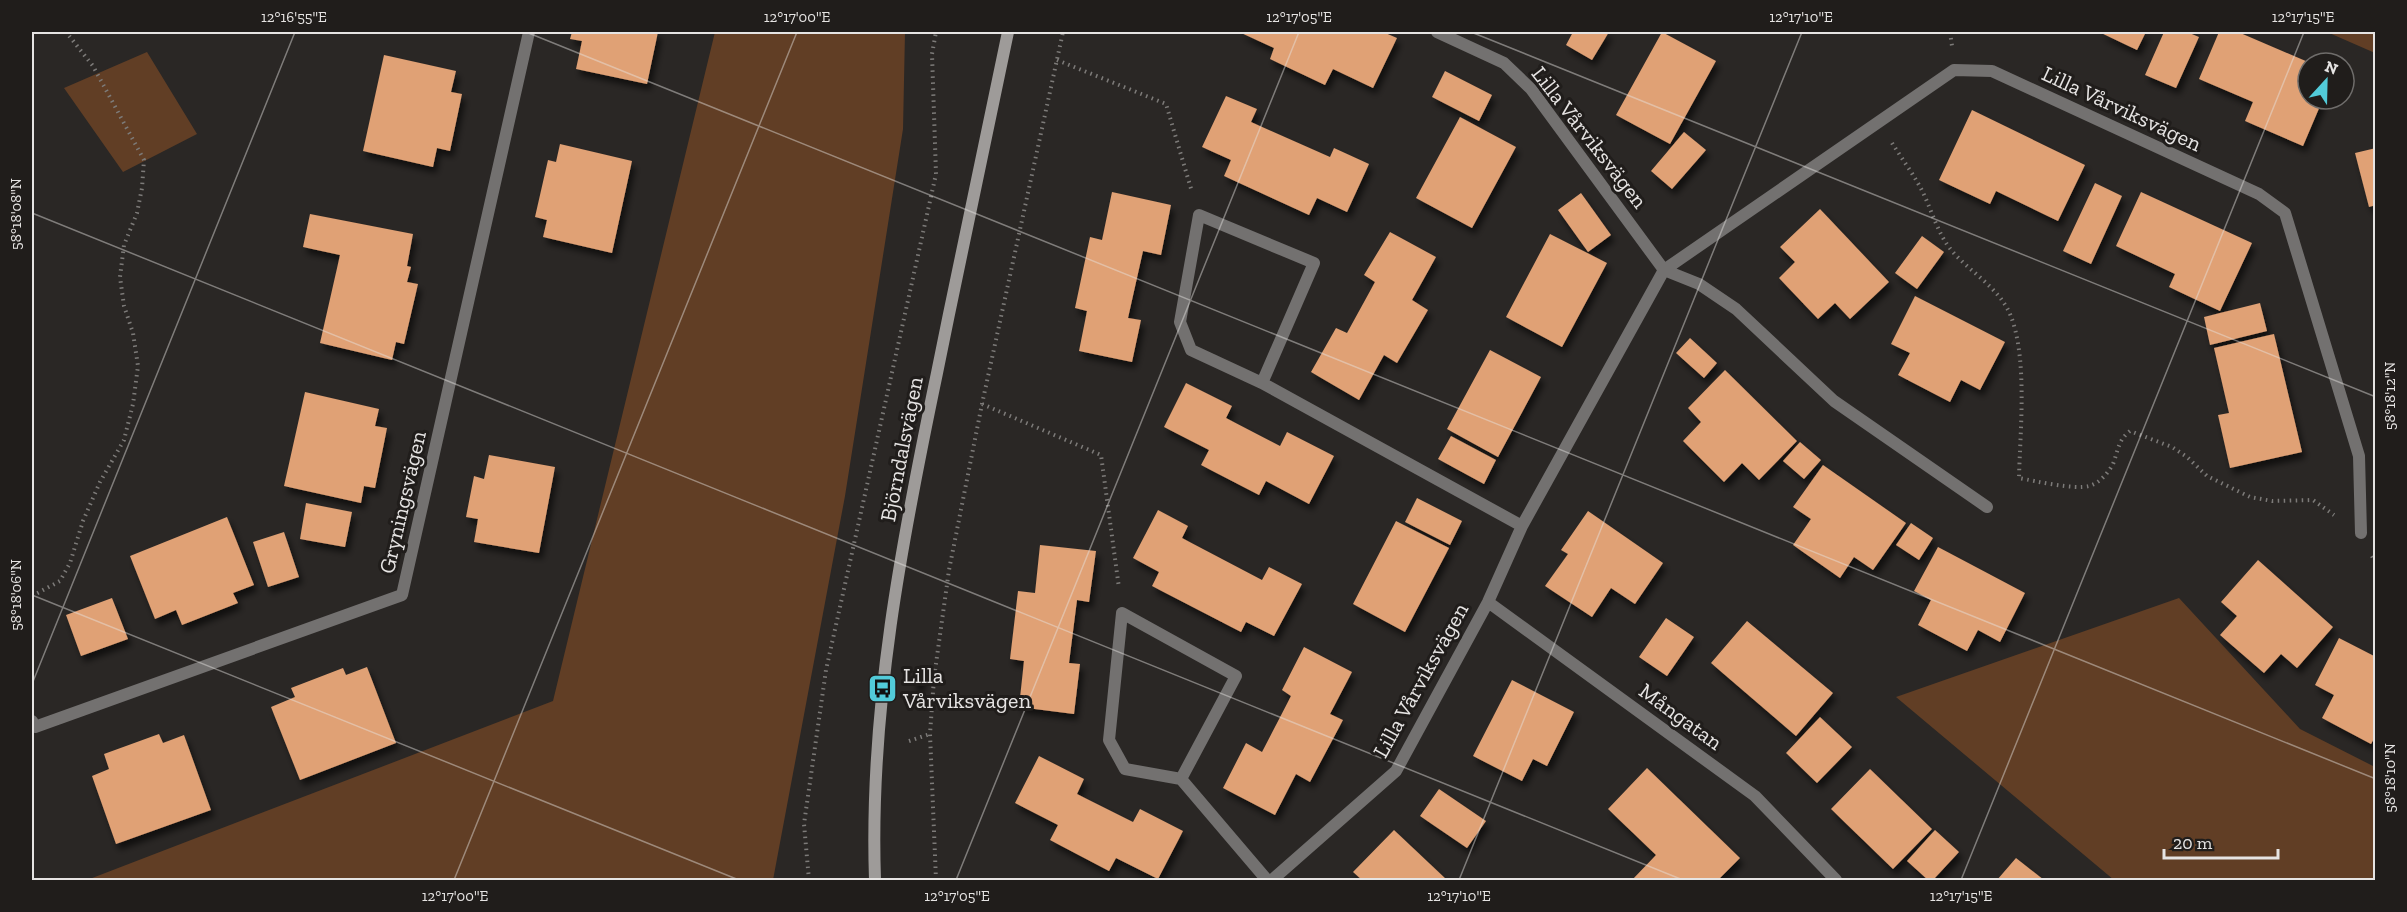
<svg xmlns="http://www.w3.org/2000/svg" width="2407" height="912" viewBox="0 0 2407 912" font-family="'Zilla Slab',serif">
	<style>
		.green { fill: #613e25 }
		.building { fill: #e0a175; filter: url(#shadow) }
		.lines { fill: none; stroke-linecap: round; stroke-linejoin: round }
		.path { stroke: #7d7b79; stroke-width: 4; stroke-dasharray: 1.5 4.5; stroke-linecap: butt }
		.street { stroke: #737170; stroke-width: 12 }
		.secondary { stroke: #9e9b99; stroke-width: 12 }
		.ticks { fill: none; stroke: #e6e4e3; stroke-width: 1.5; stroke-opacity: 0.45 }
		.labels { text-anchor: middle; stroke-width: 6; stroke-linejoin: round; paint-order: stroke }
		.street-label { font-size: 22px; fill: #e6e4e3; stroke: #201d1b }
		.poi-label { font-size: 22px; fill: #e6e4e3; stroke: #201d1b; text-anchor: start }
		.neatline { fill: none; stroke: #e6e4e3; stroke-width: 2 }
		.ticks-label { font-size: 15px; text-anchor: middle; fill: #e6e4e3 }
	</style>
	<defs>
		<filter id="shadow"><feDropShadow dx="3.5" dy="6" stdDeviation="3" flood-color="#0009"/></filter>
	</defs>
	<rect width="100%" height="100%" fill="#2a2725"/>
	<path class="green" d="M715 32H905L903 129 845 496 773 880H87L553 701Z
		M2327 32H2375V53Z
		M147 52 197 134 123 172 64 88Z
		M2179 598 2300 729 2375 767V880H2114L1896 697Z"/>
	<path class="building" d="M572 32H658L647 84 576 69 582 41 570 39Z
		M1239 32H1383L1397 38 1373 88 1333 69 1325 85 1270 59 1274 48Z
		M1573 32H1609L1592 60 1566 45Z
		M1662 32 1716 61 1670 144 1616 115Z
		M2099 32H2146L2137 50Z
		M2164 32H2187L2199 37 2176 88 2145 75Z
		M2219 32H2238L2308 62V99H2323L2303 146 2245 121 2253 102 2199 79Z
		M384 55 456 71 451 92 462 94 450 151 437 148 433 167 363 151Z
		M1445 71 1492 95 1479 121 1432 97Z
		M1226 96 1257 109 1251 122 1330 157 1334 148 1369 164 1347 212 1317 198 1309 215 1224 176 1231 160 1202 147Z
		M1972 110 2085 165 2058 221 1996 191 1990 204 1939 180Z
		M1460 117 1516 147 1472 228 1416 198Z
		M1684 132 1706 150 1672 189 1651 171Z
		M560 144 632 161 612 253 543 237 547 220 535 217 548 160 556 162Z
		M2376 148V205L2369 207 2355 153Z
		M2095 183 2122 196 2091 264 2063 251Z
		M1112 192 1171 205 1161 255 1143 251 1128 318 1141 320 1132 362 1079 351 1087 311 1075 308 1090 237 1102 240Z
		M2141 192 2252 243 2220 311 2169 287 2175 274 2116 246Z
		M1581 193 1611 235 1588 252 1558 210Z
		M1820 209 1889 282 1850 319 1835 303 1818 319 1779 278 1795 262 1780 247Z
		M310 214 413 234 407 266 411 267 407 282 418 284 404 344 396 342 392 360 320 343 340 255 303 247Z
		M1390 232 1436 257 1412 300 1428 310 1397 363 1384 355 1359 400 1311 372 1336 328 1347 333 1375 282 1364 275Z
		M1550 234 1607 263 1562 347 1506 317Z
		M1922 236 1944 252 1917 289 1895 273Z
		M1915 296 2005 342 1980 390 1961 380 1950 402 1898 375 1910 353 1891 344Z
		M2260 303 2267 331 2210 345 2204 317Z
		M2274 334 2302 452 2230 468 2218 415 2229 413 2214 348Z
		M1690 338 1717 363 1704 378 1676 353Z
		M1490 350 1541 377 1498 457 1447 429Z
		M1725 370 1797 441 1759 480 1742 463 1724 482 1683 441 1701 422 1688 408Z
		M1186 383 1232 406 1226 418 1280 446 1287 432 1334 456 1309 504 1266 481 1259 495 1201 465 1209 450 1164 427Z
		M305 392 379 409 375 426 387 428 375 488 364 486 361 503 284 486Z
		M1451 436 1496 460 1484 484 1438 459Z
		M1800 442 1821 460 1804 479 1783 461Z
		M489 455 555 467 539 553 474 542 478 519 466 517 474 476 484 479Z
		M1823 465 1906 523 1873 570 1854 557 1840 578 1793 545 1811 519 1793 507Z
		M1417 498 1462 521 1450 545 1405 522Z
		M306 503 352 512 345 547 300 539Z
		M1158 510 1188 526 1182 538 1262 580 1269 567 1302 584 1274 636 1246 622 1241 632 1152 586 1159 572 1133 558Z
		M1588 511 1663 563 1635 604 1611 588 1592 617 1545 586 1568 554 1561 550Z
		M227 517 254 585 233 593 238 603 182 625 176 610 155 619 130 556Z
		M1396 521 1449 548 1405 632 1353 604Z
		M1911 523 1933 538 1919 560 1896 545Z
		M284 532 299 577 268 587 253 542Z
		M1040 545 1096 551 1089 602 1077 600 1069 663 1080 664 1074 714 1019 707 1024 661 1010 659 1018 591 1035 593Z
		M1938 547 2025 593 2000 642 1978 630 1967 651 1918 625 1931 600 1914 591Z
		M2258 560 2333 627 2297 668 2281 654 2264 673 2220 635 2237 616 2221 602Z
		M112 598 128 639 81 656 66 615Z
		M1666 618 1694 637 1667 676 1639 657Z
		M1747 621 1833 693 1796 736 1711 663Z
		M2339 638 2376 657V735L2371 744 2322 718 2334 695 2315 685Z
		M1304 647 1352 672 1330 714 1343 720 1310 782 1296 774 1275 815 1223 788 1246 743 1262 752 1291 696 1282 690Z
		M367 667 396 743 300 780 271 707 295 697 291 688 343 668 346 675Z
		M914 671H923L921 686 913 685Z
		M1512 680 1574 712 1547 766 1533 759 1522 781 1473 756Z
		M1820 717 1852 747 1817 783 1786 753Z
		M159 734 163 743 184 735 211 810 116 844 92 776 109 769 104 754Z
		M1039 756 1084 779 1077 794 1133 822 1140 809 1183 831 1158 879 1116 858 1109 871 1050 840 1058 825 1015 803Z
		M1647 768 1740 858 1718 880H1632L1656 855 1608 809Z
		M1870 769 1932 829 1893 869 1831 809Z
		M1439 789 1486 821 1467 848 1420 816Z
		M1394 830 1447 880H1362L1353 872Z
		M1935 830 1959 852 1933 880H1928L1907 861Z
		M2016 858 2044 880H1997Z"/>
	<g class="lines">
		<path class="path" d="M1950 32 1952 46
			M1057 60 1166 104 1192 192
			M1892 143C1901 157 1911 171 1919 185 1931 206 1936 232 1952 251 1970 272 1999 288 2010 314 2028 357 2020 432 2019 478 2035 481 2074 490 2089 486 2100 483 2108 473 2113 464 2118 451 2118 440 2130 431L2172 447 2187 457 2207 476 2250 497 2272 501 2313 500 2334 515
			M982 404 1101 455 1119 588
			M2372 556 2376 564
			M32 596 60 581 70 563 83 521 100 482 124 440 133 404 138 366 133 333 124 306 120 277 124 245 137 213 142 188 144 160 93 66 66 32
			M909 741 930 734
			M809 880 804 824 826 670 936 174 932 54 936 32
			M936 880 930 734 934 678 949 570 982 404 1063 32"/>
		<path class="street" d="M1437 32 1504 63 1531 89 1664 270 1699 284 1736 309 1834 401 1987 507
			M1262 383 1314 263 1199 215 1180 322 1191 350 1262 383 1522 526
			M1488 602 1755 796 1836 880
			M32 721 35 727 402 595 529 32
			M1181 779 1236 676 1122 613 1109 740 1125 769 1181 779 1267 880
			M1272 880 1396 771 1488 602 1522 526 1664 270 1954 70 1992 71 2259 194 2285 213 2359 456 2361 533"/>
		<path class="secondary" d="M875 880C869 710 902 540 937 373 960 259 984 145 1008 32"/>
	</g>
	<path class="ticks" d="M526 32 2376 779M1471 32 2376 397M32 213 1683 880M32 595 739 880M32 684 295 32M454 880 797 32M956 880 1299 32M1459 880 1802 32M1961 880 2304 32"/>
	<defs>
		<symbol id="bus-square" viewBox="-11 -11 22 22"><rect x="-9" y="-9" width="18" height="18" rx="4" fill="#52cbd9" stroke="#201d1b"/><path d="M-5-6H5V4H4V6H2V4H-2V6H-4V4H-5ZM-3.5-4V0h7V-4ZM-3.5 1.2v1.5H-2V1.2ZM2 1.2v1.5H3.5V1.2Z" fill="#111"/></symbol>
	</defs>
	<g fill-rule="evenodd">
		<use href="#bus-square" x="866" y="672" width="33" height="33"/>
	</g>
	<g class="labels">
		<g class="street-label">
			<text transform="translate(2122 108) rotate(25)" y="8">Lilla Vårviksvägen</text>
			<text transform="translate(1590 137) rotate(52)" y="8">Lilla Vårviksvägen</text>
			<text transform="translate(901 449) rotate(-79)" y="8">Björndalsvägen</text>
			<text transform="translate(402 502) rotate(-77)" y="8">Gryningsvägen</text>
			<text transform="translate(1420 680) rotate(-61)" y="8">Lilla Vårviksvägen</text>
			<text transform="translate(1681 716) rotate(36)" y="8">Mångatan</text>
		</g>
		<g class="poi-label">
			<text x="903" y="683">Lilla<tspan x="903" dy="25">Vårviksvägen</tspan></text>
		</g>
	</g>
	<rect width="2407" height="912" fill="none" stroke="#201d1b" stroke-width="66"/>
	<g transform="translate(2326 81) rotate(22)"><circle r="28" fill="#201d1b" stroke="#6f6d6b" stroke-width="1.5"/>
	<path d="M0-4.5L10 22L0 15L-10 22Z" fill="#52cbd9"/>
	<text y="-9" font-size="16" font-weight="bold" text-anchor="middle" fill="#e6e4e3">N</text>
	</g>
	<path d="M2164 849v9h114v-9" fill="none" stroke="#e6e4e3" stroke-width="3"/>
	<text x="2173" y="849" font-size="18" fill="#e6e4e3" stroke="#201d1b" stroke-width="4.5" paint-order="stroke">20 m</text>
	<rect x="33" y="33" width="2341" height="846" class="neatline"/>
	<g class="ticks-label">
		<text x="294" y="22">12°16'55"E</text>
		<text x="797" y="22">12°17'00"E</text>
		<text x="1299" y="22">12°17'05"E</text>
		<text x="1801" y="22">12°17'10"E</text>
		<text x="2303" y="22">12°17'15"E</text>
		<text transform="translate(16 214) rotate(-90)" y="5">58°18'08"N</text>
		<text transform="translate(2390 396) rotate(-90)" y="5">58°18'12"N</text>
		<text transform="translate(16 595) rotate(-90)" y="5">58°18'06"N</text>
		<text transform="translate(2390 778) rotate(-90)" y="5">58°18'10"N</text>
		<text x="455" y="901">12°17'00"E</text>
		<text x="957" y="901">12°17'05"E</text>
		<text x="1459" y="901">12°17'10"E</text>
		<text x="1961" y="901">12°17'15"E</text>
	</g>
</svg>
